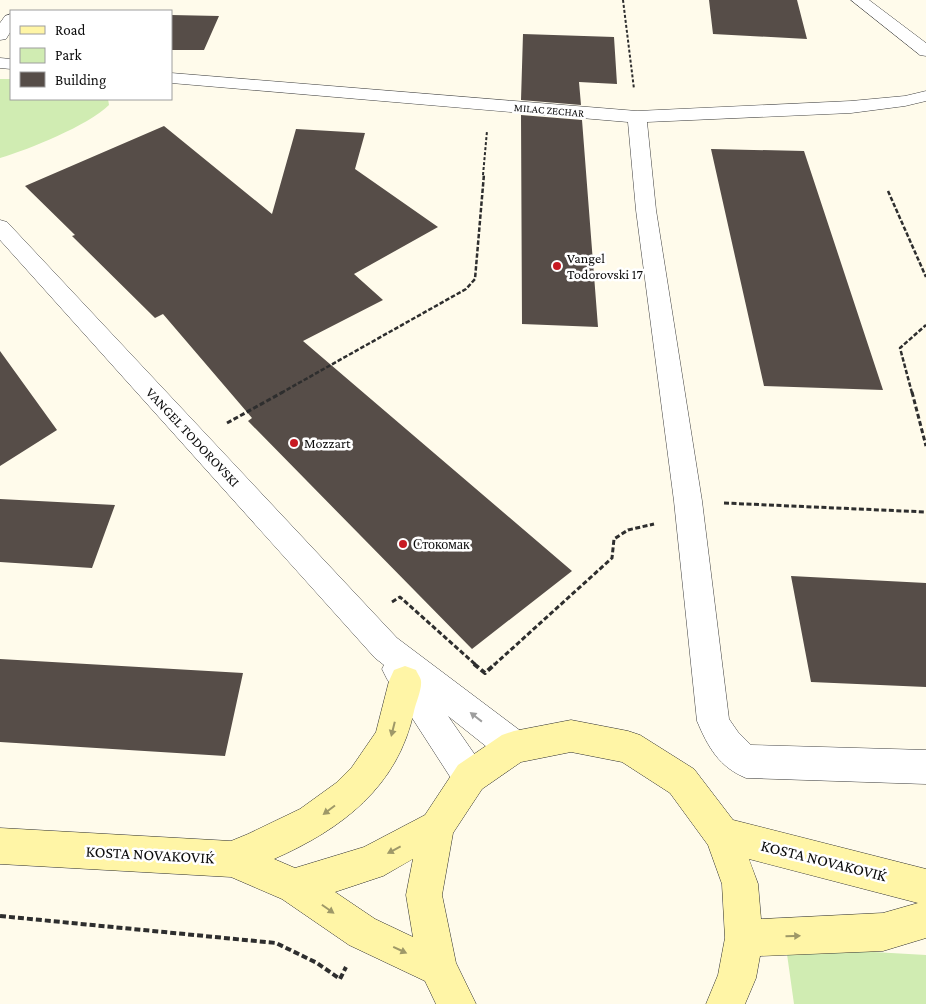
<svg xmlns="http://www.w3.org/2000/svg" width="926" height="1004" viewBox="0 0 926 1004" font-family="'Crimson Pro',serif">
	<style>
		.green { fill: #d0ecb2 }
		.building { fill: #564d48 }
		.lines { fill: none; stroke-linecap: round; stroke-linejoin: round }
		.street-casing { stroke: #3f3f3f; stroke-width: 1 }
		.secondary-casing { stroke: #2e2e2e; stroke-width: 1 }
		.path-far3 { stroke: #2e2e2e; stroke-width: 2; stroke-dasharray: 3 2; stroke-linecap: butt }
		.path-far2 { stroke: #2e2e2e; stroke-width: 2.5; stroke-dasharray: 4.5 2; stroke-linecap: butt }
		.path-far1 { stroke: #2e2e2e; stroke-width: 3; stroke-dasharray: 5 2.5; stroke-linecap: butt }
		.path { stroke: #2e2e2e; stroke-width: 4; stroke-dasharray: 6 3; stroke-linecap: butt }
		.street { fill: #fff; fill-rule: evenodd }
		.secondary { fill: #fff5a6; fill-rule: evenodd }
		.oneway { fill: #9e9e9e }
		.oneway2 { fill: #9e9868 }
		.poi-dot { fill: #c71a22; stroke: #fff; stroke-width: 2 }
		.labels { text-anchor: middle; stroke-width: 5; stroke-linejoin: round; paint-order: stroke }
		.far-street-label { font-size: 11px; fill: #0c0c0c; stroke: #fff }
		.poi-label { font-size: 14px; fill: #0c0c0c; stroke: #fff; text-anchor: start }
		.street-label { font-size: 14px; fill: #0c0c0c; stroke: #fff }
		.near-street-label { font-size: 16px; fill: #0c0c0c; stroke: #fff }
	</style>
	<rect width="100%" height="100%" fill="#fffbeb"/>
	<path class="green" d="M0 79H11V99H108L109 105C87 126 30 149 0 158Z
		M786 947 926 955V1004H794Z"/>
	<path class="building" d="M709 0H797L807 39 713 34Z
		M171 15 219 16 204 50H171Z
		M523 34 614 37 617 84 579 82 581 105 521 100Z
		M521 115 582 120 598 327 522 324Z
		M164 126 272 214 296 129 365 133 355 169 438 227 354 274 383 300 303 341 572 571 472 649 248 421 252 418 163 314 155 318 72 236 75 235 25 186Z
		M711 149 804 151 883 390 764 386Z
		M0 351 57 430 0 466Z
		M0 499 115 505 92 568 0 562Z
		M791 576 926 583V687L811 682Z
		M0 659 243 673 225 756 0 742Z"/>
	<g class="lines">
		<defs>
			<path id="street" d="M851 0H869L926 43V56L920 55Z
				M11 14V31L6 39 0 40V23L5 16Z
				M0 58 11 59V69L0 68Z
				M171 73 637 111 851 101 905 96 926 91V101L905 106 851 113 647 122 656 210 702 501 729 719 738 732 751 745 926 750V784L746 778C719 767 708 747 697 721L674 501 636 210 628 122 171 83Z
				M0 220 7 222 397 638 526 735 531 747 526 759 514 763 502 759 448 716 482 765 487 777 482 789 470 794 458 789 387 679 382 669 384 665 375 658 0 240Z"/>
			<path id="secondary" d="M405 666 416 670C417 673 421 678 421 681 422 689 416 702 414 711 398 787 342 829 274 859L295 868 364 847 425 815 458 765 502 735 514 731 571 720 628 731 640 735 694 769 733 820 926 869V938L883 951 760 956 756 978 745 1004H706L718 975 725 938 722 884 708 845 670 793 622 762 571 752 521 762 482 789 453 833 442 895 456 963 476 1004H436L425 981 349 945 282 899 231 877 0 864V828L231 841 248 834 300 809 336 783 352 767 376 732 389 681 394 670ZM413 859 406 895 413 937 375 919 335 892 383 876ZM749 859 918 903 883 913 761 919 758 884Z"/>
		</defs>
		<use href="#street" class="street-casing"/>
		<use href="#secondary" class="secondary-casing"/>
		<path class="path-far3" d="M623 0 634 89
			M483 175 487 131"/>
		<path class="path-far2" d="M888 191 926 277
			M281 393 466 289 475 279 484 174
			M912 393 900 348 926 325"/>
		<path class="path-far1" d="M912 392 926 446
			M227 423 283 392
			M724 503 926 512
			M392 602 400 597 476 665
			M494 665 612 558 614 539 628 530 654 524"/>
		<path class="path" d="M474 664 485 673 495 664
			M0 916 276 943 317 963 340 979 346 967"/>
		<use href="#street" class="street"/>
		<use href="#secondary" class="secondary"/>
	</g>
	<defs><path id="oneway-solid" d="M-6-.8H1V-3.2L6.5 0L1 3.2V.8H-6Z" transform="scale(1.25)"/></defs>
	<use class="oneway" href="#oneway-solid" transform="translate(476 717) rotate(-142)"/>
	<g class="oneway2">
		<use href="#oneway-solid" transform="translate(393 729) rotate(104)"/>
		<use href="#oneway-solid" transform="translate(329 810) rotate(143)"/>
		<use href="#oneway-solid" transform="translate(394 850) rotate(152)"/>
		<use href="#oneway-solid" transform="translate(328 909) rotate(35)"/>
		<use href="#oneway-solid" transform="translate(793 936) rotate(-2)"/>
		<use href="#oneway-solid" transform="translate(400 950) rotate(25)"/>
	</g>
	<g class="poi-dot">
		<circle cx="557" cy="266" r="5"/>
		<circle cx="294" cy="443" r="5"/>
		<circle cx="403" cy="544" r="5"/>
	</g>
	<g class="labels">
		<g class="far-street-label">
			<text transform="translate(549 110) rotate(5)" y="4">MILAC ZECHAR</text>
		</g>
		<g class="poi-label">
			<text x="567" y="263">Vangel<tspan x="567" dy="16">Todorovski 17</tspan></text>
			<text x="304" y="448">Mozzart</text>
			<text x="413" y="549">Стокомак</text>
		</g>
		<g class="street-label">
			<text transform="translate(193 437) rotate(47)" y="5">VANGEL TODOROVSKI</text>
		</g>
		<g class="near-street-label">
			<text transform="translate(150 854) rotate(3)" y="6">KOSTA NOVAKOVIḰ</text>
			<text transform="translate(824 860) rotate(14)" y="6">KOSTA NOVAKOVIḰ</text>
		</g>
	</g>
	<rect x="10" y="10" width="162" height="90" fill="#ffffff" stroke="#9e9e9e"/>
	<rect x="20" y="26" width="25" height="8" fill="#fff5a6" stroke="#9e9e9e"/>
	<text x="55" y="35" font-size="15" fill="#0c0c0c">Road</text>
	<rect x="20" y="48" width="25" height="15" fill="#d0ecb2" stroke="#9e9e9e"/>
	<text x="55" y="60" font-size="15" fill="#0c0c0c">Park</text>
	<rect x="20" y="72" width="25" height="15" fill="#564d48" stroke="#9e9e9e"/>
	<text x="55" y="85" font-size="15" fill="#0c0c0c">Building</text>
</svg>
